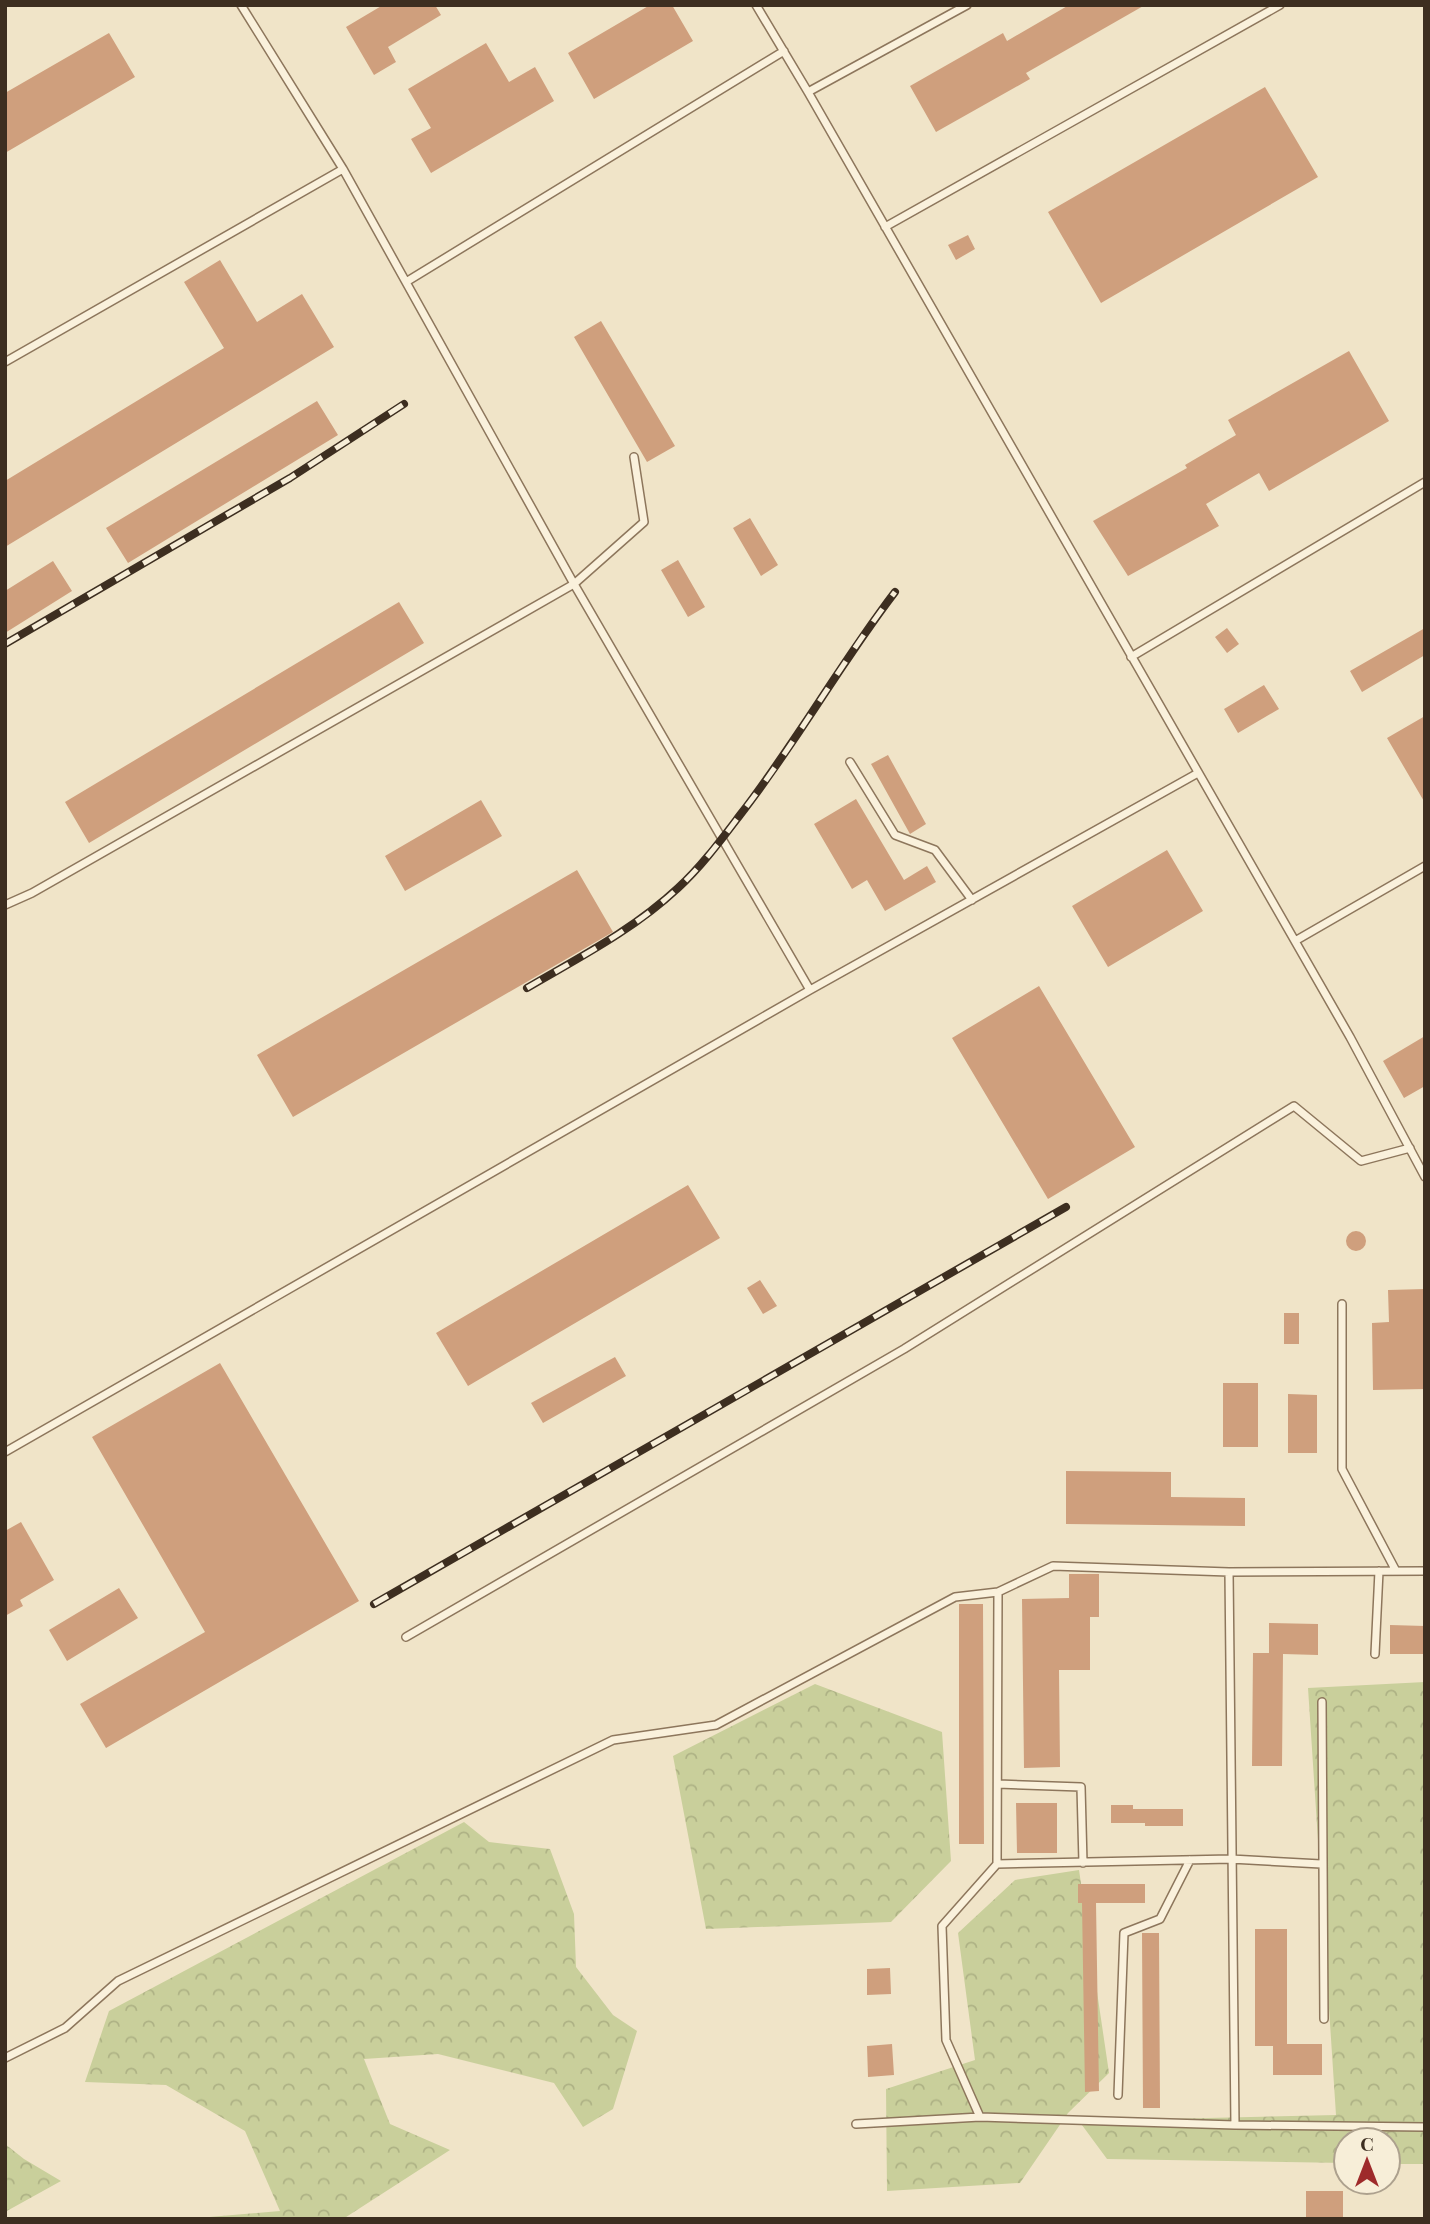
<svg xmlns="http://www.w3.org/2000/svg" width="1430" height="2224" viewBox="0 0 1430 2224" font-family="'Playfair Display',serif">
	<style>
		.forest { fill: url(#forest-crowns) }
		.building { fill: #cf9f7d }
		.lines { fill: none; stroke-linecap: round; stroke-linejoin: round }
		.service-casing { stroke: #8d765c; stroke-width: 10 }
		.service { stroke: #faf1dc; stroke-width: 7 }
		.rail-casing { stroke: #3d2e20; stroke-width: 8 }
		.rail { stroke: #f7eed8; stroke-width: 5; stroke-dasharray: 16; stroke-linecap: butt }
	</style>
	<defs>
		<pattern id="forest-crowns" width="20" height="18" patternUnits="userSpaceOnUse" patternTransform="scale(1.75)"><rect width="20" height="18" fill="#c9cf9b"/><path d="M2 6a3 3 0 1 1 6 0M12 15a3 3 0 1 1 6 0" fill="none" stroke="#aeb285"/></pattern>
	</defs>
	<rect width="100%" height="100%" fill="#f0e4c8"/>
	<path class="forest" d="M1425 1682V2164H1388V2140H1346V2163L1107 2159 1079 2121 1336 2115 1308 1688Z
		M815 1684 942 1732 951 1861 891 1922 706 1929 673 1756Z
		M464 1822 489 1842 550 1849 574 1914 576 1967 613 2015 637 2031 613 2109 583 2127 554 2083 438 2054 364 2059 390 2124 450 2150 343 2219H186L280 2211 245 2131 166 2085 85 2082 109 2011Z
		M1079 1870 1109 2073 1068 2113 1020 2183 887 2191 886 2089 975 2060 958 1933 1015 1880Z
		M5 2144 24 2159 61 2181 5 2212Z"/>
	<path class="building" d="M383 5H435L441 15 388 47 396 62 374 75 346 27Z
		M650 5H672L693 41 594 99 568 53Z
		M1069 5H1145L1026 73 1030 79 936 132 910 86 1003 33 1007 41Z
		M109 33 135 77 5 153V93Z
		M486 43 509 82 535 67 554 101 431 173 411 139 431 128 408 89Z
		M1265 87 1318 177 1101 303 1048 212Z
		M968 235 975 249 956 260 948 245Z
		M220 260 257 322 302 294 334 347 5 547V481L224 348 184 282Z
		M601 321 675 446 647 462 574 337Z
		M1349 351 1389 421 1269 491 1259 473 1206 504 1219 526 1128 576 1093 521 1187 468 1185 465 1236 435 1228 420Z
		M317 401 338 435 128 563 106 528Z
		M750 518 778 565 761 576 733 528Z
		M678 560 705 607 688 617 661 570Z
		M53 561 72 591 5 633V591Z
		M399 602 424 643 89 843 65 802Z
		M1227 628 1239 644 1227 653 1215 637Z
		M1425 628V655L1362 692 1350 671Z
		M1264 685 1279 709 1238 733 1224 709Z
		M1425 716V803L1387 738Z
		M888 755 926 824 910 834 871 764Z
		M856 799 904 880 927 866 936 882 885 911 867 880 852 889 814 824Z
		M481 800 502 836 405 891 385 856Z
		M1167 850 1203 911 1108 967 1072 906Z
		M577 870 613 932 293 1117 257 1055Z
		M1039 986 1135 1147 1048 1199 952 1038Z
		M1425 1036V1086L1404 1098 1383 1061Z
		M688 1185 720 1238 468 1386 436 1333Z
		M1346 1241a10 10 0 1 1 20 0a10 10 0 1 1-20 0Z
		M760 1280 777 1306 763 1314 747 1288Z
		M1425 1289V1389L1373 1390 1372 1323 1389 1322 1388 1290Z
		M1284 1313H1299V1344H1284Z
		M615 1357 626 1376 543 1423 531 1403Z
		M220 1363 359 1601 106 1748 80 1704 205 1632 92 1437Z
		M1223 1383H1258V1447H1223Z
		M1288 1394 1317 1395V1453H1288Z
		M1066 1471 1171 1472V1497L1245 1498V1526L1066 1524Z
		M21 1522 54 1580 20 1600 23 1606 5 1616V1531Z
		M1069 1574H1099V1617H1090V1670H1059L1060 1767 1024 1768 1022 1599 1069 1598Z
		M119 1588 138 1618 67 1661 49 1630Z
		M959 1604H983L984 1844H959Z
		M1269 1623 1318 1624V1655L1283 1654 1282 1766H1252L1253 1653H1269Z
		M1390 1625 1425 1626V1654H1390Z
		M1016 1803H1057V1853H1017Z
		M1111 1805H1133V1809H1183V1826H1145V1823H1111Z
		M1078 1884H1145V1903H1096L1099 2091 1085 2092 1082 1903H1078Z
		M1255 1929H1287V2044H1322V2075H1273V2046H1255Z
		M1142 1933H1159L1160 2108H1143Z
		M890 1968 891 1994 867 1995V1969Z
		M892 2044 894 2075 868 2077 867 2046Z
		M1306 2191H1343V2219H1306Z"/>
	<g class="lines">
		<defs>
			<path id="service" d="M241 5 343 169 574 584 810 990
				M756 5 808 92 1350 1037 1425 1177
				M808 92 967 5
				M885 227 1280 5
				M406 282 784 51
				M5 362 343 169
				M1131 657 1425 482
				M850 762 895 835 935 850 972 900
				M5 905 32 893 574 584 644 522 634 457
				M1295 941 1425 866
				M1342 1304V1469L1396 1571
				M5 1452 810 990 1198 773
				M1229 1572 1235 2125
				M406 1637 904 1349 1294 1106 1361 1161 1410 1148
				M1375 1654 1379 1571
				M1322 1702 1324 2019
				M998 1784 1081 1787 1083 1863
				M997 1864 1231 1859 1321 1864
				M5 2058 65 2028 118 1981 613 1740 716 1725 955 1597 998 1592 1053 1566 1229 1572 1425 1571
				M1118 2095 1124 1933 1160 1919 1190 1860
				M980 2117 946 2040 942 1926 997 1864 998 1592
				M856 2124 980 2117 1235 2125 1425 2127"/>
		</defs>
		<use href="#service" class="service-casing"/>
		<use href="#service" class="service"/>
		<defs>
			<path id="rail" d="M5 644 290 478 404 404
				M527 988C580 957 633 930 678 888 701 867 721 840 740 815 796 743 840 664 895 592
				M374 1604 1066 1207"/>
		</defs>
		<use href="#rail" class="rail-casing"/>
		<use href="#rail" class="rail"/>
	</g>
	<rect width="1430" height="2224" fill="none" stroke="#3d2e20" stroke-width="14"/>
	<g transform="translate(1367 2161)"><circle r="33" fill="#f7eed8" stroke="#ada18e" stroke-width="2"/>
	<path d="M0-5L12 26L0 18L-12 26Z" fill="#9e2a2b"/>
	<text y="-10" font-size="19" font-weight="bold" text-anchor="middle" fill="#3d2e20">С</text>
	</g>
</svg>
